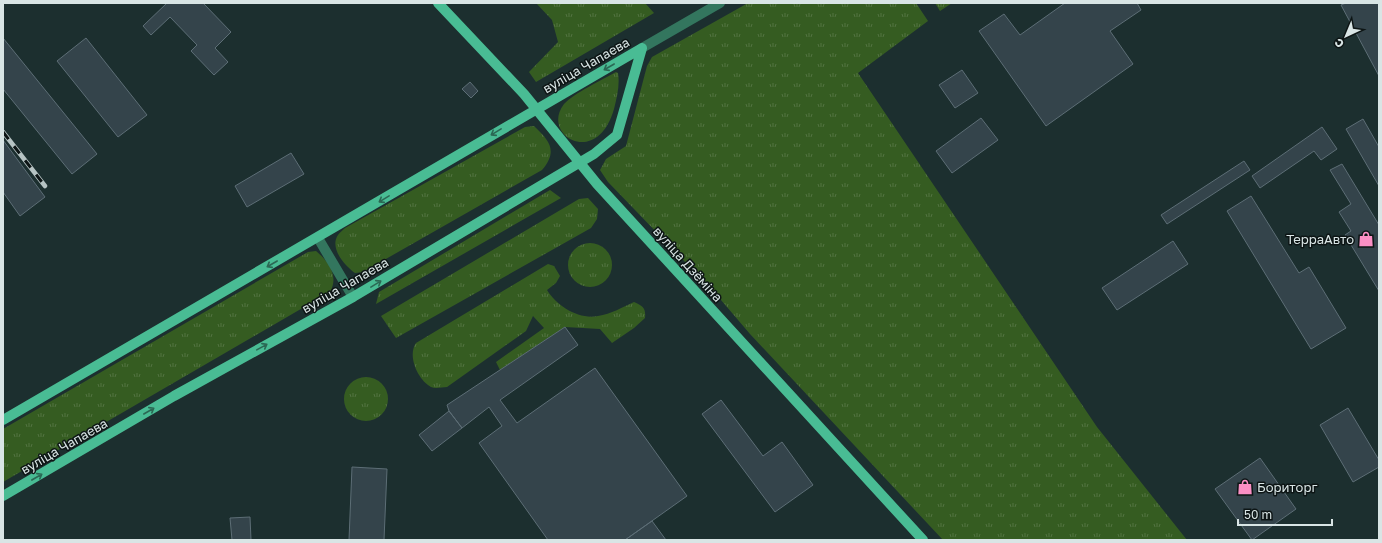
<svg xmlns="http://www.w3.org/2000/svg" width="1382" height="543" viewBox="0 0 1382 543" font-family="'Golos Text',sans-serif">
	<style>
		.grass { fill: url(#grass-tufts) }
		.building { fill: #34444b; stroke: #5d6e76 }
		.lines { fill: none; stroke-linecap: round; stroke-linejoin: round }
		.minor { stroke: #33765e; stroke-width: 10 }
		.major { stroke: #49bc94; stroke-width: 10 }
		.rail-casing { stroke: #b6c3c3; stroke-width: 4.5 }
		.rail { stroke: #0d1515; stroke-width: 3; stroke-dasharray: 9; stroke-linecap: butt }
		.oneway { stroke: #2b6854 }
		.labels { text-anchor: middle; stroke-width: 3; stroke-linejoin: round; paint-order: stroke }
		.street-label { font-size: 13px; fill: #d9e5e5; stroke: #0d1515 }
		.poi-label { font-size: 13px; fill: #d9e5e5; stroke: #0d1515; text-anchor: end }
	</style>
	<defs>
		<pattern id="grass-tufts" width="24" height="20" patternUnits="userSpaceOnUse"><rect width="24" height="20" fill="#355c21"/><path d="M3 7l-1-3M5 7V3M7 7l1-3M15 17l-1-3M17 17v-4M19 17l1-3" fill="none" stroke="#527341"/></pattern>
	</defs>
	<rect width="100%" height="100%" fill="#1c2f2f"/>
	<path class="grass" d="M536 3H645L654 13 536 82 529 72 558 42 552 20Z
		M748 3H916L928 21 858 73 1097 427 1187 540H943L750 334 715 293 608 182 600 170 606 159 626 146 647 66 652 57Z
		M935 3H952L940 11Z
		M616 72 618 73C620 85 617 97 614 109 597 169 540 135 564 104 574 93 602 80 616 72Z
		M534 126C550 141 558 151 542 170L363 272 355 273C345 266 329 248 338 235 340 232 343 230 345 228L525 127Z
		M550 190 561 198 376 304 379 292Z
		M588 198 598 209 597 219 591 228 396 338 381 316 579 199Z
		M568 265a22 22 0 1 1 44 0a22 22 0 1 1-44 0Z
		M316 251C329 262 339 276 330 292L3 482V429L308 252Z
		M548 264 554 266 560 276 556 283 547 290C557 306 579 320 598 316 611 314 623 307 634 302 643 306 646 308 645 318L634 328 612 343 600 329 565 327 500 370 496 362 544 328 533 316 526 331 447 387C442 387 436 389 431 387 418 380 407 356 416 343Z
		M344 399a22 22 0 1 1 44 0a22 22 0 1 1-44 0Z"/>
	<path class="building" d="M167 3H203L231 32 215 48 228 62 214 75 191 51 197 45 170 17 151 35 143 26Z
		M1065 3H1137L1141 10 1110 31 1133 64 1046 126 979 31 1004 14 1020 35Z
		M1346 3H1379V76L1341 5Z
		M3 38 97 154 72 174 3 89Z
		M86 38 147 115 118 137 57 61Z
		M962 70 978 93 955 108 939 85Z
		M470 82 478 91 471 98 462 89Z
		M981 118 998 140 952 173 936 151Z
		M1363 119 1379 147V186L1346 129Z
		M1322 127 1337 149 1321 160 1314 151 1260 188 1252 176Z
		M3 140 45 197 20 216 3 192Z
		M291 153 304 174 247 207 235 186Z
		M1244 161 1250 170 1167 224 1161 215Z
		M1342 164 1379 225V291L1345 235 1351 231 1339 212 1351 204 1330 170Z
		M1251 196 1299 273 1309 267 1346 328 1311 349 1227 211Z
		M1173 241 1188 264 1117 310 1102 288Z
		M565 327 578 345 500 400 517 423 595 368 687 496 625 540H548L479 443 502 426 489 407 462 428 449 411 447 405Z
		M721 400 763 456 782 442 813 485 775 512 702 414Z
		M1348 408 1379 460V467L1353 482 1320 425Z
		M449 411 462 428 432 451 419 435Z
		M1260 458 1296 509 1252 540 1215 489Z
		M352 467 387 469 384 540H349Z
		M250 517 251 540H232L230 518Z
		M652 521 666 540H625Z"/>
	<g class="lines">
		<path class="minor" d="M642 48 720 3
			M318 238 353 297"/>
		<path class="major" d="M438 3 524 94 597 184 923 540
			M3 420 642 48
			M3 496 174 396 353 297 594 154 617 135 642 48"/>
		<defs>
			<path id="rail" d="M3 132 45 186"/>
		</defs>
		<use href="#rail" class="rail-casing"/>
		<use href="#rail" class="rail"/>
	</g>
	<defs><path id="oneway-shaft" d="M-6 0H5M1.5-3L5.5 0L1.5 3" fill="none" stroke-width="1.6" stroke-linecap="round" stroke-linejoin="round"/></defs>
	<g class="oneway">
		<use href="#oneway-shaft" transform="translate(609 67) rotate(150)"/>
		<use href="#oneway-shaft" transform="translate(496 132) rotate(149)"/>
		<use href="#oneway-shaft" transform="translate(384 199) rotate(149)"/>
		<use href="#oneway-shaft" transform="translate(272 264) rotate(150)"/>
		<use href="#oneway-shaft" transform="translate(376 284) rotate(-31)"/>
		<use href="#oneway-shaft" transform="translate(262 347) rotate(-29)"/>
		<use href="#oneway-shaft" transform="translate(149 411) rotate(-30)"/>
		<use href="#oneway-shaft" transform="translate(37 477) rotate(-30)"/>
	</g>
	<defs>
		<symbol id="shop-bare" viewBox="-9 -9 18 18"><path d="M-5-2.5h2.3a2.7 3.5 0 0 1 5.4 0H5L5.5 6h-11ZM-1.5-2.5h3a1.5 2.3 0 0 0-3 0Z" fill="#fb8fc4" stroke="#0d1515" stroke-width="2.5" paint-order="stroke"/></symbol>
	</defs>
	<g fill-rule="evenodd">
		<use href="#shop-bare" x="1355" y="228" width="22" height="22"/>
		<use href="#shop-bare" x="1234" y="476" width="22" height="22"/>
	</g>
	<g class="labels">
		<g class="street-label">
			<text transform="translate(586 65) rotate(-30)" y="5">вуліца Чапаева</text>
			<text transform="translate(688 264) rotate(48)" y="5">вуліца Дзёміна</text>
			<text transform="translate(345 285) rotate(-30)" y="5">вуліца Чапаева</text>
			<text transform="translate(64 446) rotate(-30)" y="5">вуліца Чапаева</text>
		</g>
		<g class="poi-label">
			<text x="1354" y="244">ТерраАвто</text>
			<text x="1257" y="492" text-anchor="start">Бориторг</text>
		</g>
	</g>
	<rect width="1382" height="543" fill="none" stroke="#d9e5e5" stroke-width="8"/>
	<g transform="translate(1346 36) rotate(224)" stroke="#0d1515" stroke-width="3" paint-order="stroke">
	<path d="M0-3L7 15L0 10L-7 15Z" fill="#d9e5e5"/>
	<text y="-6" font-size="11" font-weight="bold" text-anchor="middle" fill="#d9e5e5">С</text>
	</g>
	<path d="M1238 519v6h94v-6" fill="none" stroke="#d9e5e5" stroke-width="2"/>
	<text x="1244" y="519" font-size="12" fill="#d9e5e5" stroke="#0d1515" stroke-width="3" paint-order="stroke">50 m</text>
</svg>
